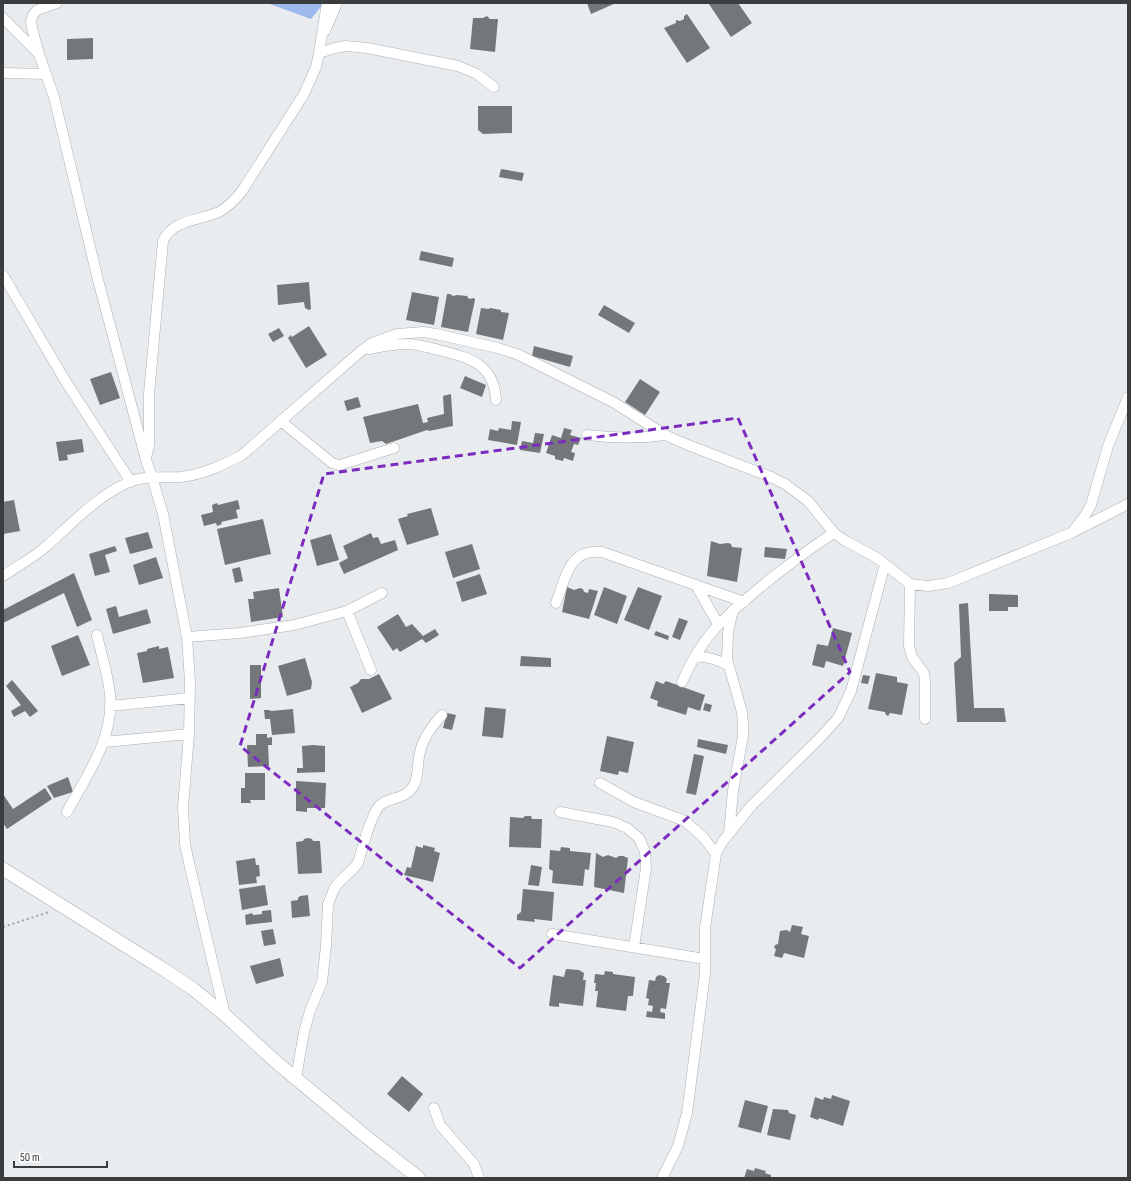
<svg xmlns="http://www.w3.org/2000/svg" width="1131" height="1181" viewBox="0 0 1131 1181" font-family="'Sofia Sans Condensed',sans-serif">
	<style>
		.water { fill: #9cb8ed }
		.building { fill: #74777a }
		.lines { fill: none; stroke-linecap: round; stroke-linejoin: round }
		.minor-casing { stroke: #acafb3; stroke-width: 11 }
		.tertiary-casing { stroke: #acafb3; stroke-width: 14 }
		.path { stroke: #9fa1a3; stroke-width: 2; stroke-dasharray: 2 3; stroke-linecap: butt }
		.minor { stroke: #fff; stroke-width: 10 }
		.tertiary { stroke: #fff; stroke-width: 13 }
		.marked { fill: none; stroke: #7b2cbf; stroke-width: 3; stroke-dasharray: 8 5; stroke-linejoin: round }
	</style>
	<rect width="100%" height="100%" fill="#e9ecef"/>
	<path class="water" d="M267 3H324L311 19Z"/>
	<path class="building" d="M587 3H616L591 14Z
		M714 3H738L752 23 731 37 709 4Z
		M687 14 710 48 687 63 664 28 676 23V20L680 21 684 19V16Z
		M487 16 490 19H498L495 52 470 49 473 18H483Z
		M93 38V59L67 60V39Z
		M478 106H512V133L483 134 478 130Z
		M501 169 524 173 522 181 499 177Z
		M421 251 454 258 452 267 419 260Z
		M309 282 311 309 309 310 305 308 304 302 278 305 277 285Z
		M412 292 439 297 434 325 406 320Z
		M447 294H450L453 296 457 295 467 296 469 299 474 298 475 300 468 332 441 327Z
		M604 305 635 323 629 333 598 315Z
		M481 308 489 309 490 308 501 310V312L509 313 503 340 476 334Z
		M309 326 327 355 306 368 288 338 291 335 292 337Z
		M279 328 284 336 273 342 268 334Z
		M534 346 573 356 570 367 532 356Z
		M111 372 120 398 100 405 90 379Z
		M465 376 486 385 482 397 460 388Z
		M640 379 660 392 645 415 625 402Z
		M451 394 453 426 429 431 427 430 386 444 382 441 370 443 363 417 418 404 423 423 428 422 427 418 444 414 443 396Z
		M358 397 361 407 347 411 344 401Z
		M512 421 521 422 517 445 488 440 490 429 498 431 499 428 511 430Z
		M564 428 572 430 570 435 581 438 578 445 574 444 571 452 575 453 573 461 564 458 563 461 555 459V456L546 453 552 435 561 438Z
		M535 433 544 434 540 453 520 450 522 441 533 443Z
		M82 439 84 452 67 455 68 460 59 461 56 442Z
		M14 500 20 531 3 534V502Z
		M238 500 240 509 236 510 238 518 221 522 222 524 217 526 216 523 204 526 201 515 213 512 212 505 217 503 218 505Z
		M431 508 439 535 407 545 398 519 408 516 407 514Z
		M263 519 271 554 225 565 217 529Z
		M148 532 153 548 130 554 125 538Z
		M371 533 373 538 378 537 381 544 395 540 398 550 344 574 339 563 348 558 343 546Z
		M331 534 339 560 317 566 310 540Z
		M711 541 720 544 728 543 731 544 732 547 742 548 737 582 707 576Z
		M472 544 480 569 453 578 445 552Z
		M115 546 117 551 105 555 110 572 95 576 89 554Z
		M765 547 787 549 785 559 764 557Z
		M156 557 163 578 139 585 133 565Z
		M240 567 243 581 235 583 232 569Z
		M74 573 92 620 77 627 64 593 3 623V610Z
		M480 574 487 594 462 602 456 582Z
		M567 587 574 590 580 588 583 589 584 592 588 593 589 589 598 591 589 619 562 612Z
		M604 587 627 596 617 624 594 615Z
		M638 587 662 596 649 630 624 620Z
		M279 588 283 617 251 622 248 599H254L253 592Z
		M989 594 1018 595V607H1008V611H989Z
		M968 603 974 708H1004L1006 722H957L954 663 961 657 959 604Z
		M116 606 119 617 147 609 151 623 113 634 106 609Z
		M398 614 406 627 412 624 423 636 435 629 439 635 426 643 422 639 400 652 397 648 393 651 377 627Z
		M679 618 688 621 680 640 672 637Z
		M833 628 852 633 843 666 826 661 824 668 812 665 817 644 828 646Z
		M656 631 669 636 668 640 654 635Z
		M78 635 90 665 62 676 51 646Z
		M159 646V649L168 647 174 678 143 683 137 653 147 651V649Z
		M521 656 551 658V667L520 666Z
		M305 658 312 682 311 689 287 696 278 666Z
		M250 665H261V698L250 699Z
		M876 673 897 677V682L908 684 902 715 890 713 888 716 886 715 885 712 868 709Z
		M379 674 392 699 362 713 350 687 358 683 361 679H369Z
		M863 675 870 676 868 684 861 683Z
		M12 680 38 711 30 717 25 711 14 717 11 711 21 705 6 686Z
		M656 681 663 684 666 681 705 695 700 711 688 707 686 715 657 706 658 701 650 698Z
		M705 703 712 705 710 712 703 710Z
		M485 707 506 709 503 738 482 736Z
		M293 709 295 733 272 735 270 719H265L264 710H269L271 711Z
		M447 713 456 715 452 730 443 728Z
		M256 734H267V738L272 737V745H268L269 766 248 767 247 745H256Z
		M607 736 634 742 628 773 619 771 618 775 600 771Z
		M698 739 728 745 726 754 697 747Z
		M313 745 325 746V772L297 773V768H303L302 746Z
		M694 754 704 756 696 795 686 793Z
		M245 773H265V800H250L251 803H241V788H245Z
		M68 777 73 792 54 798 47 786Z
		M296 781 326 783 325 808H307V812L296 811Z
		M45 788 52 799 7 829 3 823V794L13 809Z
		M525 816H531L532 819H542L541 848 509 847 510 817 523 818Z
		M308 838 312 839 313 841H320L322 873 298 874 296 842 303 841 304 839Z
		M423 845 435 848 434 851 440 853 433 882 404 875 407 867 411 868 416 846 423 848Z
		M561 847 570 848V851L591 853 589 870 585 869 583 886 552 883 553 871 549 869 550 850 560 851Z
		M596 853 603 857 608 855 616 858 619 856H623L628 858 624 893 594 887Z
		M255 858 256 865H259L260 876 256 877 257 883 239 885 236 861Z
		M531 865 542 867 539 886 528 885Z
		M265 885 268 905 242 910 239 889Z
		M523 889 554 892 552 921 534 919 535 922 517 920V915L521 912Z
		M308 895 310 916 292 918 291 901 298 900V898L300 896Z
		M271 910 272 922 246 925 245 915 252 913 253 915 262 914V911Z
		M792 925 803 927 801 934 809 936 804 958 784 953 782 958 774 956 776 949 774 948 775 945 778 944 780 931 787 930 790 932Z
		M273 929 276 944 264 946 261 931Z
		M280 958 284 976 256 984 250 966Z
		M566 969 579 970 584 973 583 980H586L583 1006 559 1003V1007L549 1006 553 975 564 977Z
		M605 971 613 972V974L635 977 633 996H628L626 1011 596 1007 598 991H595L596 983H594L595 974 604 975Z
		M659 975 664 976 667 979 666 983H670L666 1009 661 1008 660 1012 665 1013V1019L646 1017 647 1011 652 1012 653 1006 648 1005 649 999 646 998 649 980 655 981 656 977Z
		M402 1076 423 1094 409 1112 387 1094Z
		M832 1095 850 1101 843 1126 819 1118 818 1120 810 1117 815 1097 823 1100 824 1097 831 1099Z
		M745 1100 768 1106 761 1133 738 1127Z
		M773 1109 788 1110 789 1113 796 1115 790 1140 767 1135Z
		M755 1168 766 1171 765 1173 771 1175V1178H744L747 1169 754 1171Z"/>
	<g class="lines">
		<defs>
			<path id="minor" d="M57 3 37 10 33 15 31 21 32 28 39 54 54 97 98 280 146 460 152 477 163 514 187 637 190 682 189 734 183 807 185 844 189 863 225 1015
				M3 18 39 54
				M325 31 337 3
				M319 53 335 48 346 46 367 48 458 66 477 74 494 87
				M3 73 46 74
				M3 275 66 382 131 482
				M369 349C380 347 393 344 405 344 417 343 428 348 439 350 469 358 494 363 496 400
				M281 421 332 463 339 465 346 463 394 448
				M587 435C614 438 638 439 665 435
				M146 458 149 445V394L163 241C173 219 199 221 219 212 228 207 235 200 242 191L304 94 316 67 319 53 327 3
				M1074 530 1086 514 1091 505 1108 446 1128 397
				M3 576C16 567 31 559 43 549 71 525 95 497 129 482 145 475 163 478 180 477 202 475 223 465 242 455L361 351 372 343 397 334 423 332 436 334 498 348 519 355 613 402 665 435 688 445 771 477 785 484 808 501 834 533 844 540 877 558 910 584 928 586 948 583 1071 533 1128 504
				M910 584 909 646 912 657 921 669 924 674 925 681V719
				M696 585 718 624
				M556 603C566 578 568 548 602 552L744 602
				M347 611 371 670
				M187 637 240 633 294 625 347 611 382 593
				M695 656C707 657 717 659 728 665
				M682 682C703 633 728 614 768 581 790 564 811 547 834 533
				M110 706 190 698
				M104 742 189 734
				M600 783 634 802 685 821 703 837 716 854
				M67 812C87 775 114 739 110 694 108 674 101 654 97 635
				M560 812 613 822 627 828 639 838 645 852 646 868 634 947
				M729 834 733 791 743 736V724L742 712 727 659 728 632 733 610
				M552 934 705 959
				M296 1078 304 1032 310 1011 322 982 326 946 328 904 334 889 339 882 353 869 358 863C362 849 371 814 380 805 391 796 406 800 414 785 419 776 417 763 420 752 423 738 432 726 442 715
				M434 1108 440 1125 474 1164 479 1178
				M662 1178 678 1146 687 1113 705 974V928L716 854 723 841 752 805 819 739 838 718 851 691 885 564"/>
			<path id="tertiary" d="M3 869 163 969 193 989 225 1015 276 1062 364 1135 419 1178"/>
		</defs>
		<use href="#minor" class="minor-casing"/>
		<use href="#tertiary" class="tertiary-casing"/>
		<path class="path" d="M3 927 49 912"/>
		<use href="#minor" class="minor"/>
		<use href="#tertiary" class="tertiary"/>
	</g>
	<path class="marked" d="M738 418 850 672 520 968 240 746 324 474Z"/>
	<rect width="1131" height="1181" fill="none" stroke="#3b3c3d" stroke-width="8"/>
	<path d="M14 1161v6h93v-6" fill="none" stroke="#3b3c3d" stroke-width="2"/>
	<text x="20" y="1161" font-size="12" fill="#3b3c3d" stroke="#ffffff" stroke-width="3" paint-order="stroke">50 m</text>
</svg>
